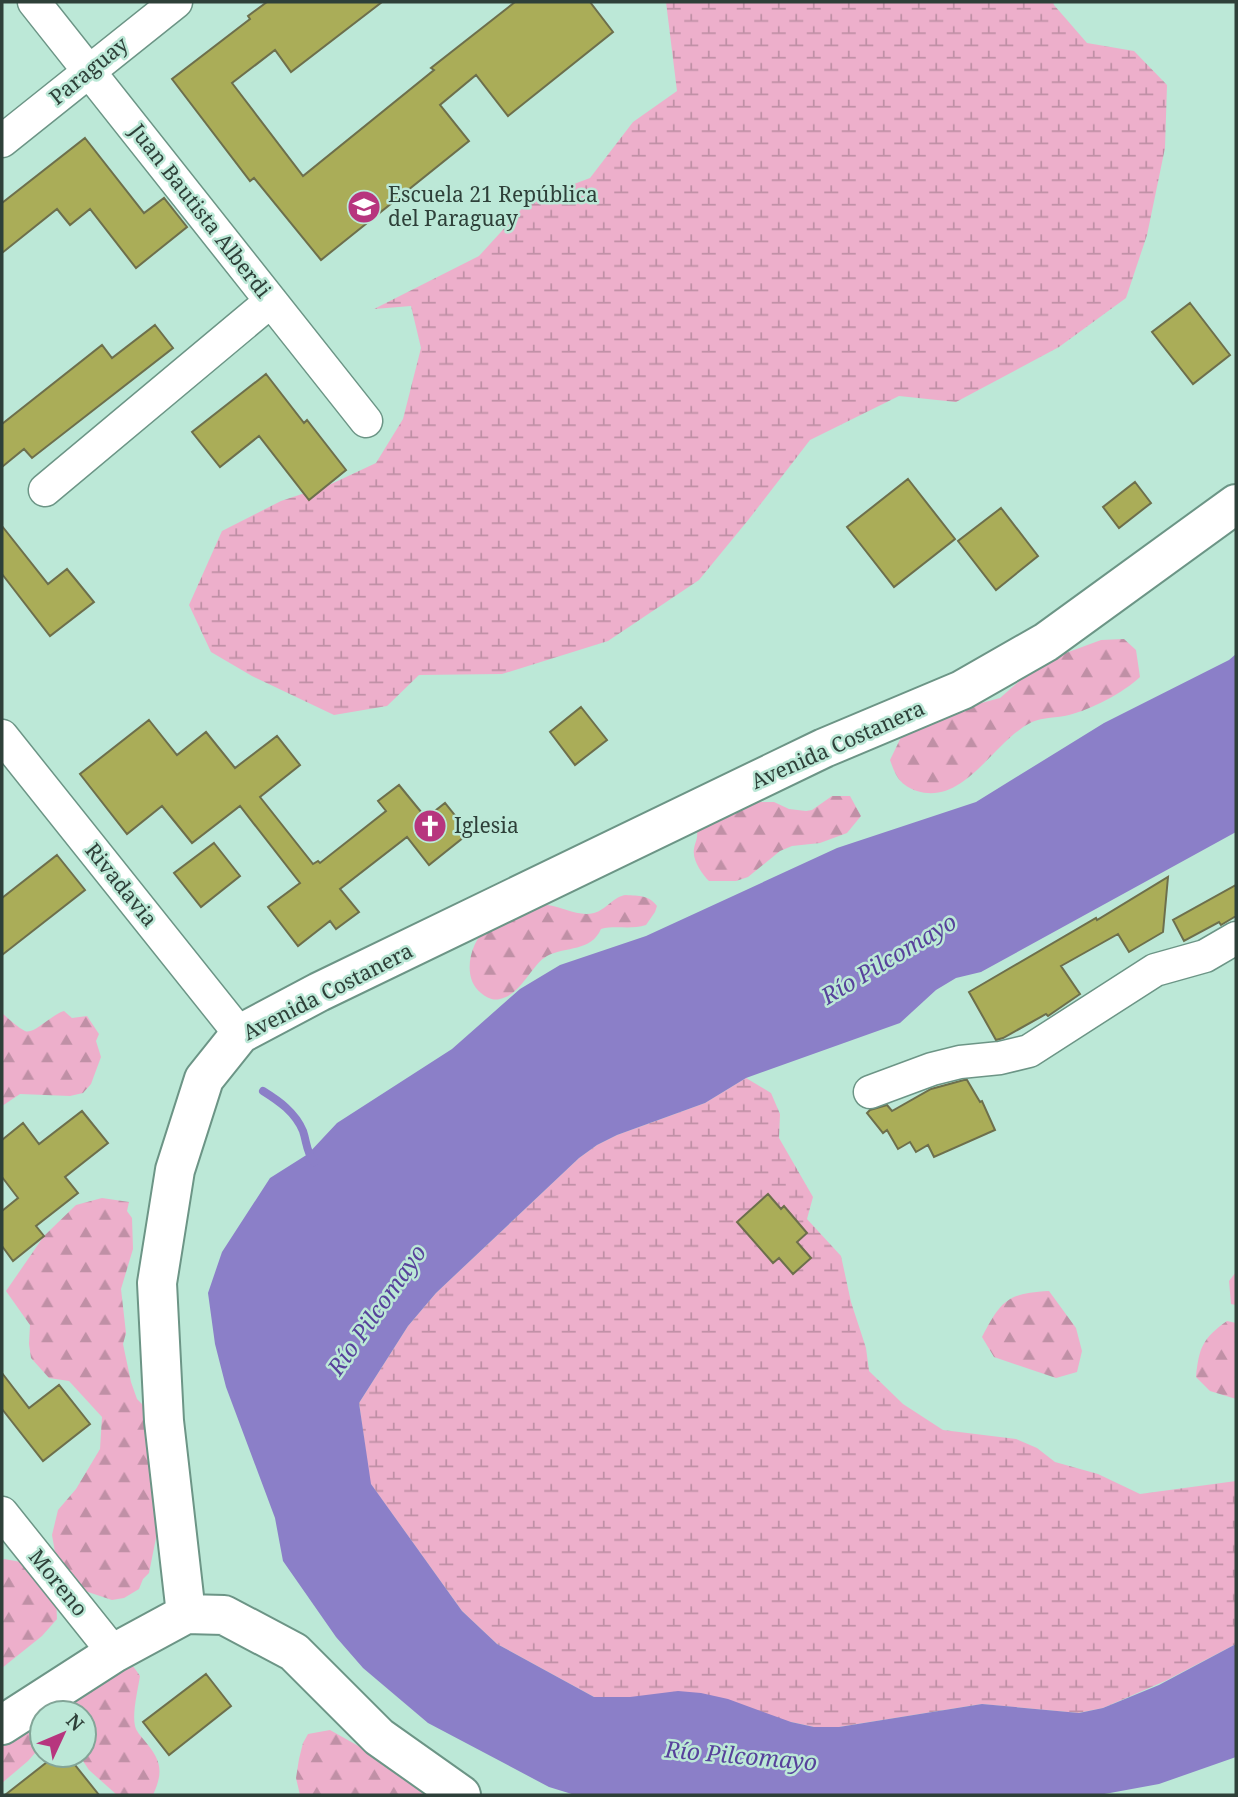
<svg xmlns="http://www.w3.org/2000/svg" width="1238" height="1797" viewBox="0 0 1238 1797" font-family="'Noto Serif',serif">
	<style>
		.forest { fill: url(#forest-firs) }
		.wetland { fill: url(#wetland-marsh) }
		.water { fill: #8b7fc8 }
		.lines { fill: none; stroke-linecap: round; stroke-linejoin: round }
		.stream { stroke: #8b7fc8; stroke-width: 8 }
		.building { fill: #aaad58; stroke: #6d6f4c; stroke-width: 2 }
		.minor-casing { stroke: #6c9586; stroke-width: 35 }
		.tertiary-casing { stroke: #6c9586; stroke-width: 42 }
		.minor { stroke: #fff; stroke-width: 32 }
		.tertiary { stroke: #fff; stroke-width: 38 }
		.labels { text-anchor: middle; stroke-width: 5; stroke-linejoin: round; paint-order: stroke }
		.street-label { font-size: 21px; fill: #2e4039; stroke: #bce8d7 }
		.poi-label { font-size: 21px; fill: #2e4039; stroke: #bce8d7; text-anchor: start }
		.water-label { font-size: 23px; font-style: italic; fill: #57429b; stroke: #bce8d7 }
	</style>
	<defs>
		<pattern id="forest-firs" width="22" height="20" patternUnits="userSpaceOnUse" patternTransform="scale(1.75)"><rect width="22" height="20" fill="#edafcb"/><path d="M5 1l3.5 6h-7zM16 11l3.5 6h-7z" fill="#c090a6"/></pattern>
		<pattern id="wetland-marsh" width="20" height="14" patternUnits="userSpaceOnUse" patternTransform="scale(1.75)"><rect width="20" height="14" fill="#edafcb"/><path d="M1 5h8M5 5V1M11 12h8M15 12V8" fill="none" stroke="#c090a6"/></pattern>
	</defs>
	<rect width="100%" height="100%" fill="#bce8d7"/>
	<path class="forest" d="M1124 639 1136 650 1140 677C1123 693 1092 709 1069 715 1057 718 1043 717 1032 722 994 740 965 806 917 791 900 785 896 777 890 760L905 729 918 720 1000 698 1025 676 1063 654 1101 640Z
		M832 796H850L861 816 847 833 820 843 792 846 780 851 748 877 736 881H709C702 874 692 860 694 849 695 842 698 839 697 832L728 805 736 802H774L789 809 806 811 812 810Z
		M626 895C639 896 649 895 657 906L655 912 646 925C631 930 615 925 601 929 591 952 566 946 547 956 531 965 522 994 500 999 492 1001 486 997 481 993 461 978 470 941 488 927 493 923 542 904 547 905 563 907 578 917 594 913 606 910 614 896 626 895Z
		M64 1011 72 1018 87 1016 99 1034 96 1041 101 1057 91 1084 83 1093 70 1096 20 1094 2 1106V1013C9 1019 17 1027 25 1031 34 1035 52 1014 64 1011Z
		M102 1198 129 1202 127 1211 132 1218 133 1249 121 1289 126 1333 123 1344 131 1382 137 1399 144 1406 159 1523 149 1573 143 1579 139 1589 124 1598 112 1600 85 1591 62 1565 55 1552 52 1535 58 1510 76 1489 100 1449 102 1417 69 1381 49 1378 31 1358 29 1344 30 1325 6 1291 44 1236 76 1205Z
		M1236 1272V1305L1231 1304 1229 1281Z
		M1049 1291 1076 1328 1082 1351 1077 1372 1056 1378 994 1357 982 1337C1001 1301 1007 1293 1049 1291Z
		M1227 1321 1236 1323V1399L1210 1391 1196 1377C1199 1347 1203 1338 1227 1321Z
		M4 1559 27 1563 56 1596 57 1619 42 1636 2 1668V1561Z
		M117 1658C129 1658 133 1666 140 1676 138 1689 132 1713 135 1726 136 1731 141 1736 144 1740 161 1760 164 1771 153 1795H117L89 1770 79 1755H84V1713H42V1745L28 1761 2 1783V1740L39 1718 49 1701 53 1678 64 1668 76 1664 94 1663Z
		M330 1730 362 1748 395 1761 436 1795H300L296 1778 299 1759 303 1743 308 1734Z"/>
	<path class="wetland" d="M666 2H1053L1054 5 1087 43 1134 51 1167 85 1165 148 1147 235 1126 298 1059 347 956 402 899 396 810 440 749 519 699 580 608 641 502 674 419 675 387 706 334 715 252 676 211 652 189 605 222 531 281 501 329 485 376 463 403 419 421 348 411 306 374 309 479 256 529 201 590 178 633 122 677 91Z
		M746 1078 771 1093 780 1114 779 1138 813 1197 807 1219 841 1256 851 1302 866 1348 869 1371 903 1404 943 1430 1016 1439 1037 1448 1055 1462 1098 1474 1140 1494 1236 1481V1644L1165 1681 1103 1708 1078 1713 982 1704 839 1727H814L791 1722 630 1697H594L497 1644 462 1611 370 1483 359 1403 408 1326 436 1293 579 1158 597 1145 617 1135 705 1103Z"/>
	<path class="water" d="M1236 654V832L981 972 956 978 936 990 900 1023 746 1078 705 1103 617 1135 597 1145 579 1158 436 1293 408 1326 359 1403 371 1484 462 1611 497 1644 594 1697H630L678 1691 701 1693 728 1699 791 1722 814 1727H839L982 1704 1079 1713 1103 1708 1159 1685 1236 1644V1757L1159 1784 1099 1795H575L549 1787 428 1723 363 1668 336 1637 283 1561 275 1518 226 1387 215 1344 208 1293 222 1252 270 1178 308 1154 337 1123 452 1049 520 989 560 965 646 936 837 848 976 802 1104 723 1229 660Z"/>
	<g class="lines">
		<path class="stream" d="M263 1091C279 1101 295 1112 303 1131 307 1143 306 1151 314 1162"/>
	</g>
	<path class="building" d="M267 2H382L291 72 275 50 232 83 303 176 434 70 431 68 515 2H590L613 32 508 116 476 75 440 105 469 141 321 260 254 178 250 181 172 79 250 19 248 16Z
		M85 138 144 213 164 198 187 227 136 268 90 209 70 225 57 209 2 253V203Z
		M1190 303 1230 355 1193 384 1152 332Z
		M155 325 173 348 32 458 24 449 2 467V424L102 345 112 358Z
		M266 374 304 423 307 420 346 470 309 500 259 436 220 467 192 432Z
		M908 479 955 539 894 587 847 527Z
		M1135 482 1151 503 1119 528 1103 507Z
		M1001 508 1038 556 996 590 958 541Z
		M2 526 48 584 67 569 94 602 50 636 2 574Z
		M581 707 607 740 575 765 550 732Z
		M149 720 177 755 206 732 235 768 277 736 300 765 260 797 313 864 318 861 320 863 386 811 378 801 399 785 426 818 445 803 469 833 429 865 407 837 340 889 359 912 336 929 330 921 298 946 268 907 300 883 240 806 192 843 162 806 127 834 80 774Z
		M214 843 240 876 201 907 174 873Z
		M57 855 85 890 2 955V898Z
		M1168 877 1163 932 1129 952 1118 934 1061 966 1080 994 1048 1016 1046 1014 1003 1038 996 1040 969 992 1096 918 1097 920Z
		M1236 885V916L1221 925 1219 922 1184 941 1173 920Z
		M964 1080H967L980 1102 982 1101 995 1130 934 1157 928 1145 916 1152 910 1142 898 1149 887 1130 883 1133 867 1113 870 1110 887 1105 892 1111 931 1089Z
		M82 1111 108 1143 65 1177 78 1193 36 1226 44 1236 13 1261 2 1246V1211L18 1198 2 1177V1140L23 1123 39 1144Z
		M768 1194 781 1209 784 1206 807 1233 797 1242 811 1258 793 1274 779 1258 773 1263 737 1222Z
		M2 1373 29 1408 59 1385 90 1424 43 1461 2 1409Z
		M206 1674 231 1706 169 1755 143 1722Z
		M56 1755H67L99 1795H5Z"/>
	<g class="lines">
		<defs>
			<path id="minor" d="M34 2 366 421
				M2 141 176 2
				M45 490 271 301
				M2 736 240 1034
				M870 1092 932 1069 960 1062 1000 1058 1029 1051 1155 970 1205 956 1236 938
				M2 1513 114 1653"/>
			<path id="tertiary" d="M186 1614 164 1421 157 1283 175 1170 204 1079 240 1034 319 992 824 748 962 690 1046 642 1236 504
				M186 1614 224 1615 294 1652 379 1737 461 1795
				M2 1725 114 1653 186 1614"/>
		</defs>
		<use href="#minor" class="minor-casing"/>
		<use href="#tertiary" class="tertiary-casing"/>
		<use href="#minor" class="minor"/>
		<use href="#tertiary" class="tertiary"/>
	</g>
	<defs>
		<symbol id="school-disc" viewBox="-11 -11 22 22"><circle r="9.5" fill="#b7357e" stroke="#bce8d7"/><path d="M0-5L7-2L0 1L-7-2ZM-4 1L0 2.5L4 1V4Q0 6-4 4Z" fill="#fff"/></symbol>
		<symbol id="church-disc" viewBox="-11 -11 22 22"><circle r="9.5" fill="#b7357e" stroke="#bce8d7"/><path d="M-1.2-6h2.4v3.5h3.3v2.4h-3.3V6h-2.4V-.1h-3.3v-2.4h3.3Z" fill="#fff"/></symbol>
	</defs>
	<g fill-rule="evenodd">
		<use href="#school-disc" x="345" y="188" width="38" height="38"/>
		<use href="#church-disc" x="411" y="807" width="38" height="38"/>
	</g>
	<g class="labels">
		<g class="street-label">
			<text transform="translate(89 71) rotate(-39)" y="7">Paraguay</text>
			<text transform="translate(200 211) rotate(52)" y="7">Juan Bautista Alberdi</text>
			<text transform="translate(838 745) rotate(-24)" y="7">Avenida Costanera</text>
			<text transform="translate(121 885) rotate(51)" y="7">Rivadavia</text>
			<text transform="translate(328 992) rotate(-27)" y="7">Avenida Costanera</text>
			<text transform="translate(58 1583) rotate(51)" y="7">Moreno</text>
		</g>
		<g class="poi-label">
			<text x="388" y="202">Escuela 21 República<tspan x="388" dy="24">del Paraguay</tspan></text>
			<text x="454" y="833">Iglesia</text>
		</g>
		<g class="water-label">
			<text transform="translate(889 959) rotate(-31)" y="8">Río Pilcomayo</text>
			<text transform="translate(377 1310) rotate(-55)" y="8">Río Pilcomayo</text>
			<text transform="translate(741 1756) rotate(5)" y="8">Río Pilcomayo</text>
		</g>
	</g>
	<rect width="1238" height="1797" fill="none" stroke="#2e4039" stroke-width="7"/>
	<g transform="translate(63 1734) rotate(46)"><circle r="33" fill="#bce8d7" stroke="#83a598" stroke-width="2"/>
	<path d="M0-5L12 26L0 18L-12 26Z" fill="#b7357e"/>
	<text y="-10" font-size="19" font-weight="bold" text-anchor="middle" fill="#2e4039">N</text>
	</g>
</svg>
